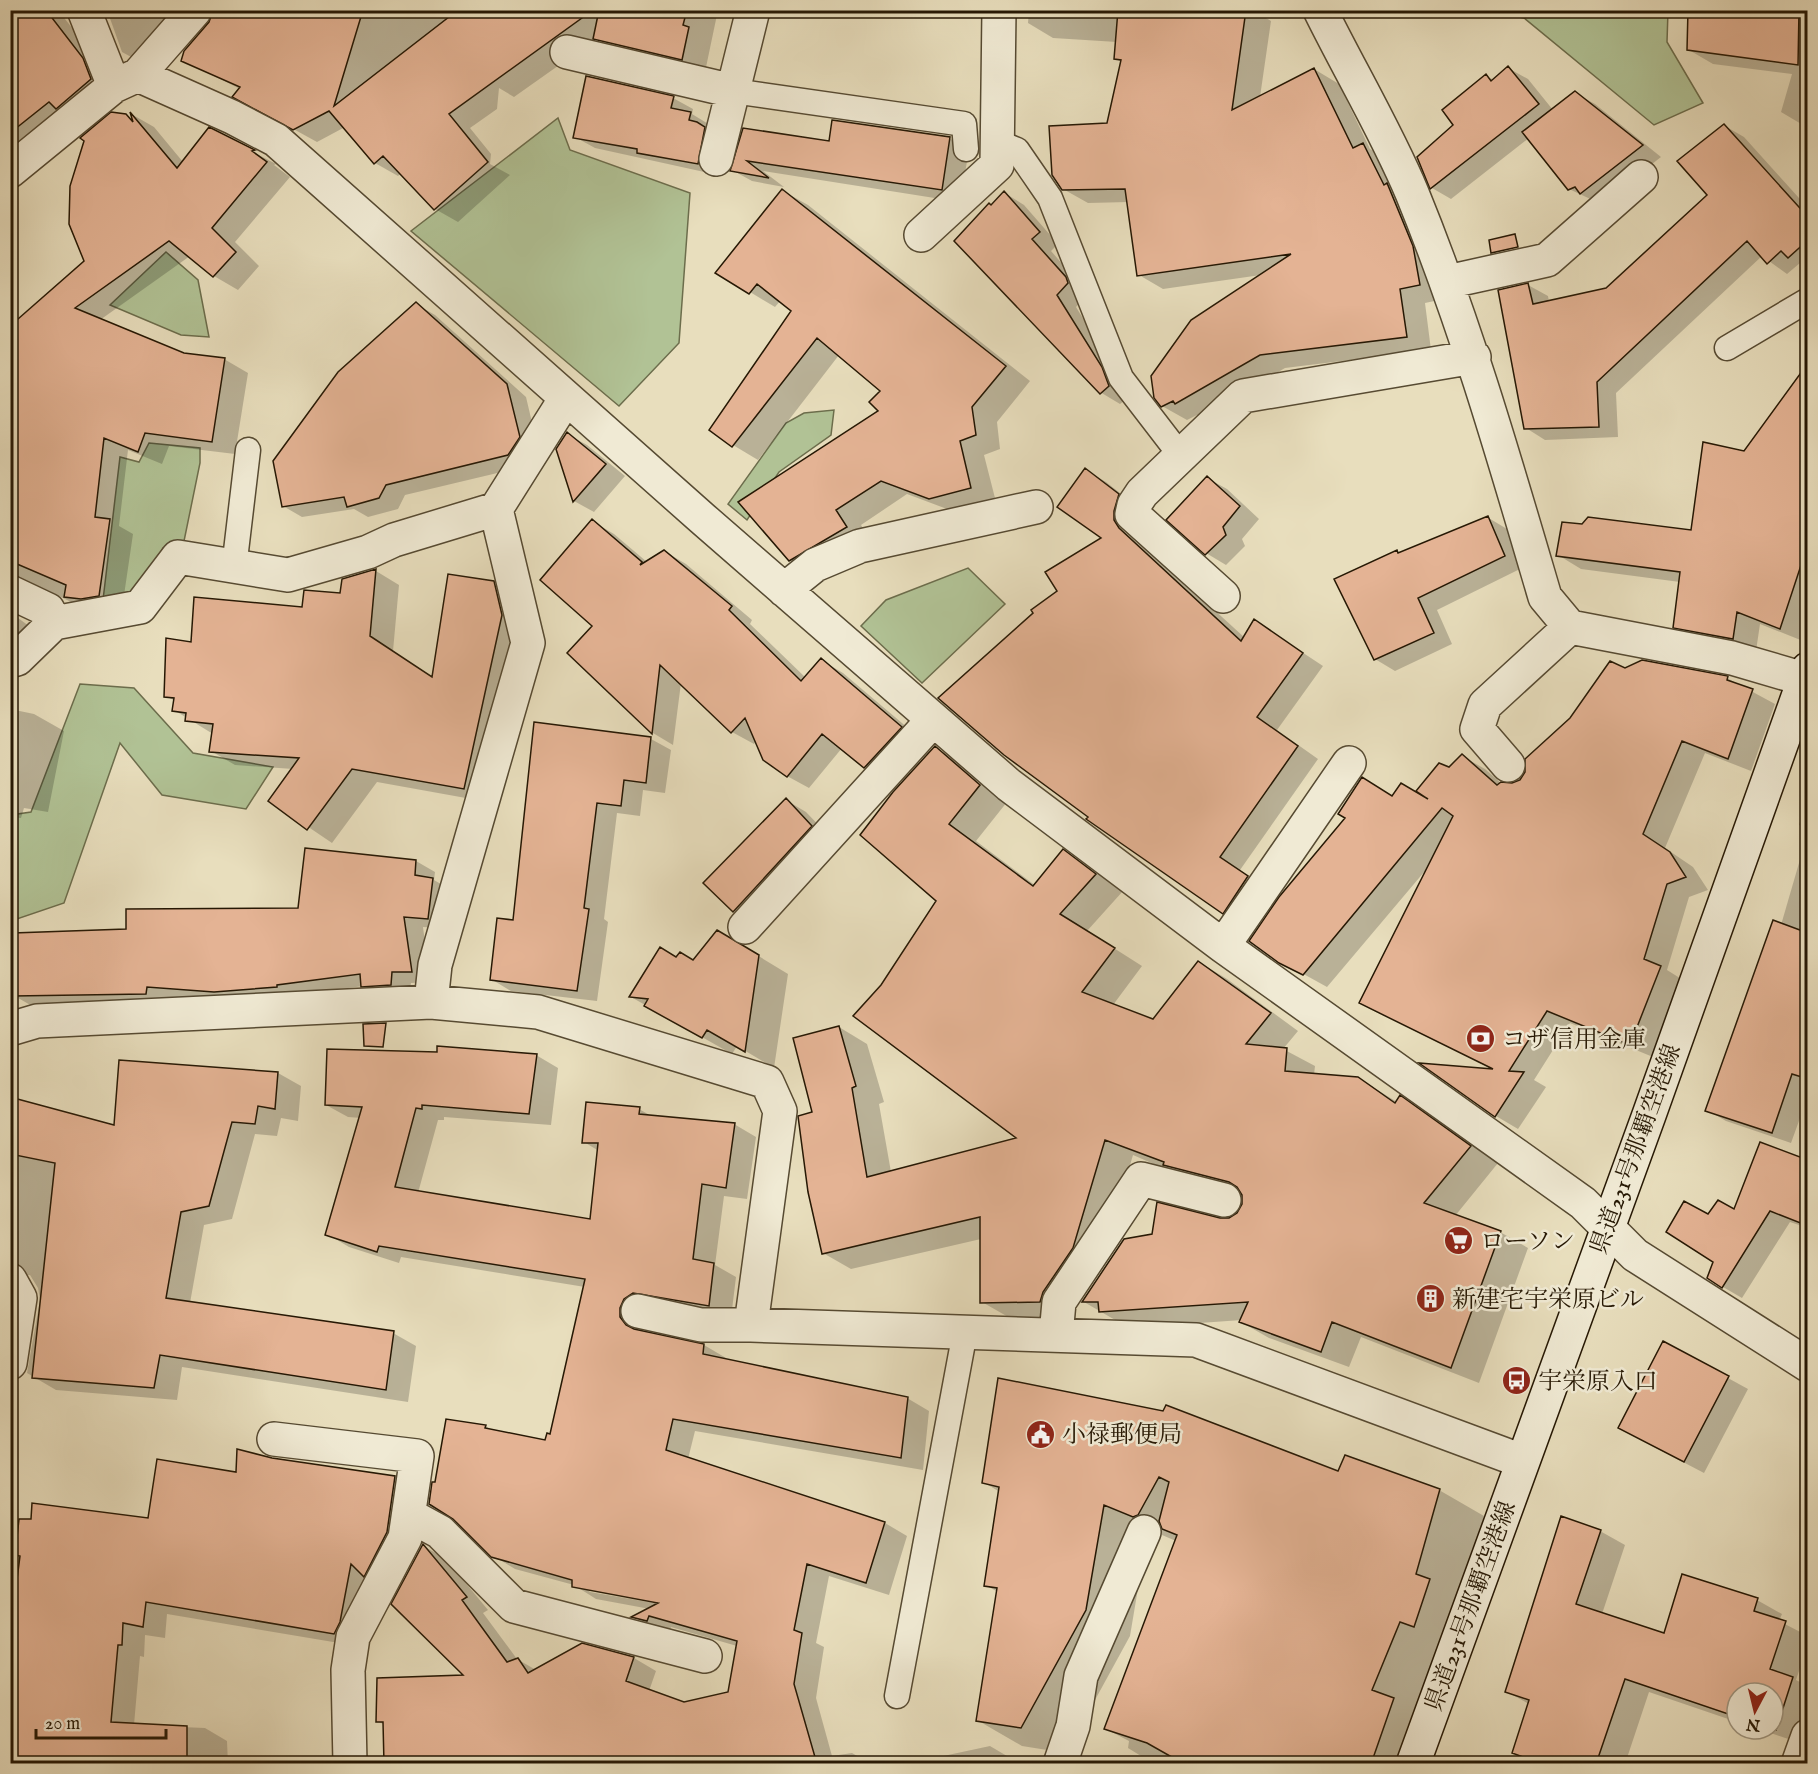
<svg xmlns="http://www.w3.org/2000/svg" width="1818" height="1774" viewBox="0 0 1818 1774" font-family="'IM FELL English','Noto Serif JP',serif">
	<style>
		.green { fill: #b1c295; stroke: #6c6d4c; stroke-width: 1.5 }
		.shadow { fill: #0003; fill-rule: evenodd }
		.building { fill: #e4b394; stroke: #261804; stroke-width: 1.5 }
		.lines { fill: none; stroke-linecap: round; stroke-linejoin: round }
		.lane-casing { stroke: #564a32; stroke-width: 27 }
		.street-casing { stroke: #564a32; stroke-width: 36 }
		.secondary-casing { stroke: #261804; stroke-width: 36 }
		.lane { stroke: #f0ead4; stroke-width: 24 }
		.street { stroke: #f0ead4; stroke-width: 33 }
		.secondary { stroke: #f0ead4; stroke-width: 33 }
		.labels { text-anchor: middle; stroke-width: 5; stroke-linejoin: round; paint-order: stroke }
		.poi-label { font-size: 24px; fill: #261804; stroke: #f0ead4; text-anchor: start }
		.street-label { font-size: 24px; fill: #261804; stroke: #f0ead4 }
	</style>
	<rect width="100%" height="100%" fill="#e8debd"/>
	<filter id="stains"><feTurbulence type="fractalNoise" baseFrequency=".00333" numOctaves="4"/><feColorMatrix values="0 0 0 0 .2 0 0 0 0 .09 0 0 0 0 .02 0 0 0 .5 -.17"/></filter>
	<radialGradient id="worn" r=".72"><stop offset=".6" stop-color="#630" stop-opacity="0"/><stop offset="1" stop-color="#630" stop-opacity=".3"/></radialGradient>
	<path class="green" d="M1492 11H1668L1667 42 1703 103 1654 125 1524 18Z
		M558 118 570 150 690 193 679 343 619 406 411 231Z
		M166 252 198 280 209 337 181 335 110 305Z
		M834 410 831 435 779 472 747 520 728 504 786 423 804 413Z
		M149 443 200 448V463L183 546 163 548 152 570 130 596 103 600 120 457 139 462Z
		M968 568 1005 604 922 683 861 626 886 600Z
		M80 684 134 688 193 753 273 767 246 809 162 795 120 743 64 903 11 921V815L31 812Z"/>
	<path class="shadow" d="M10 10H58L108 74 10 168Z
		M107 10H203L144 64 122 52Z
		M214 10H718L705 72 618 51 596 39 514 97 499 88 497 109 470 128 491 154 490 164 510 175 458 222 435 209 401 173 398 176 375 163 345 127 317 142 257 109 240 89 183 60 185 52 215 15Z
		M1029 10H1253L1271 21 1260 97 1314 69 1339 84 1370 149 1388 159 1444 299 1425 303 1431 350 1285 368 1201 417 1197 415 1187 420 1162 406 1261 275 1163 289 1139 275 1129 202 1088 203 1063 189 1108 125 1122 62 1115 58 1117 42 1053 38 1028 23Z
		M1689 10H1808V128L1781 112 1792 74 1713 64 1689 50Z
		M1508 68 1528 79 1553 110 1575 93 1595 104 1661 157 1601 204 1569 189 1529 138 1451 199 1432 188 1455 126 1486 76 1494 80Z
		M673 98 693 109 692 114 710 125 718 175 595 148 575 137Z
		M133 115 154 127 183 162 209 129 276 164 274 165 290 177 235 242 259 266 238 290 214 276 190 256 100 320 183 354 224 359 248 373 235 454 169 446 162 464 128 450 119 526 133 534 122 609H85L43 588 34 586 15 609 18 618 29 626 10 664V320L16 323 86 262 126 116 134 120Z
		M1725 126 1744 137 1808 208V268L1800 263 1787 274 1762 256 1616 393 1618 437 1545 440 1526 428 1528 285 1548 296 1549 302 1607 290 1709 195Z
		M744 130 830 143 949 138 969 150 960 202 763 171 784 187 752 181 732 170Z
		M783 191 808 205 1030 381 997 422 1000 449 984 455 996 502 955 512 907 494 861 525 871 541 815 574 790 560 880 412 882 391 839 355 758 460 733 445 794 310 781 300 775 307 750 292Z
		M1005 193 1024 205 1058 244 1051 251 1085 290 1087 295 1076 307 1121 380 1128 398 1120 404 1100 392 991 206Z
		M416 304 435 315 526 397 538 448 527 466 405 495 398 509 368 517 354 509 302 517 283 506Z
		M1808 365V628L1803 641 1760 624 1756 651 1698 640 1675 627 1680 582 1581 569 1558 555 1692 531 1744 452Z
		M567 434 587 445 625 476 594 512 574 501 558 449Z
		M1086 470 1106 482 1139 508 1140 542 1245 638 1255 621 1323 666 1277 730 1318 759 1240 870 1268 889 1244 924 1090 817 1059 591 1103 538Z
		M1207 478 1227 489 1259 519 1242 539 1245 546 1226 565 1206 553Z
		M1487 517 1507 529 1524 567 1437 610 1452 644 1395 671 1375 659 1397 552 1400 554Z
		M592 521 614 534 647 562 664 551 686 564 752 620 750 624 806 678 821 660 843 673 922 740 887 780 865 767 842 748 809 788 787 776 756 741 754 744 732 732 681 683 673 745 653 733 569 653 594 626Z
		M376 571 399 585 393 651 434 678 493 582 518 597 488 802 377 782 332 843 270 801 293 769 235 765 211 751 213 734 174 710 175 701 166 696 192 644 341 594Z
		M1625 670 1727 678 1775 704 1751 771 1705 753 1665 848 1693 867 1708 890 1689 897 1667 970 1683 980 1653 1057 1570 1023 1534 1080 1546 1087 1518 1129 1496 1116V1071L1384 1015 1430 865 1327 987 1280 961 1348 818 1363 779 1393 797 1423 798 1462 756 1485 769 1502 784 1512 785 1521 781Z
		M10 709 34 714 64 731 48 812 24 808 21 818 10 817Z
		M535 724 651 739 671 750 665 793 643 790 640 816 617 813 604 919 608 922 597 1001 511 991 491 979 514 922Z
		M935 748 964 764 1007 802 976 841 1036 886 1063 851 1091 867 1123 891 1087 931 1142 966 1113 1005 1154 1021 1199 962 1227 979 1298 1031 1283 1049 1315 1066 1314 1075 1358 1078 1397 1102 1400 1097 1428 1113 1498 1163 1455 1216 1500 1232 1528 1248 1479 1383 1361 1337 1349 1367 1269 1338 1241 1322 1242 1320 1129 1328 1084 1302 1220 1220H1229L1238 1215 1244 1204 1243 1193 1193 1181 1133 1155 1101 1264 1068 1318H1010L982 1302 981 1239 851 1269 823 1253 814 1113 839 1027 867 1044 884 1102 879 1104 891 1172 1020 1138 882 986 938 901Z
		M1808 795V830L1799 825Z
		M786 800 806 812 831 838 754 922 734 911 705 883Z
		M1808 832V1096L1791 1143 1726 1121 1707 1110 1781 925Z
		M306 849 416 861 435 872 434 880 451 890 447 929 423 927 430 982 411 983 409 995 382 997 364 986 234 1002 165 997V1004L32 1006 13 995 128 930 300 909Z
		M747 949 788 974 774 1068 737 1046 732 1054 631 997 677 958 693 962Z
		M536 1055 558 1068 551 1125 444 1117V1120H438L418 1193 591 1221 599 1151 584 1142 639 1109 653 1117 734 1124 756 1137 747 1199 724 1196 715 1265 736 1277 731 1318 641 1321 643 1333 704 1345 726 1358V1360L907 1398 929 1411 923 1470 695 1431 688 1459 885 1523 907 1536 889 1595 829 1576 816 1643 824 1647 816 1698 832 1756 852 1753 871 1764H385V1725L377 1721 466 1677 423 1546 445 1558 488 1610 483 1613 517 1659 536 1670 583 1645 634 1658 656 1671 649 1691 684 1704 729 1693 737 1646 671 1627 669 1633 655 1629 634 1617 650 1609 596 1599 574 1585 515 1569 492 1555 437 1484 485 1426 494 1431 546 1442 551 1436 585 1287 401 1257 399 1263 349 1247 327 1234 361 1118 348 1117 326 1105ZM586 1588 666 1602V1605L590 1592Z
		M278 1073 301 1086 298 1121 281 1118 277 1136 255 1134 232 1219 204 1225 190 1303 393 1333 416 1346 408 1402 182 1367 177 1400 56 1390 27 1373 40 1300 38 1288 30 1275 24 1276 15 1382 10 1381V1098L115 1127Z
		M1808 1162V1228L1790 1222 1742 1298 1723 1287 1715 1261 1709 1216 1735 1211Z
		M1664 1343 1748 1389 1704 1473 1639 1439Z
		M999 1380 1339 1473 1439 1490 1484 1516 1461 1599 1424 1764H1154L1128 1748 1129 1741 1106 1729 1176 1541 1148 1529 1130 1636 1066 1753 1022 1746 977 1720 998 1592 985 1585 1000 1492 983 1482Z
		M271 1459 395 1477 417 1490 357 1646 167 1614 165 1638 145 1635 144 1657 140 1656 134 1725 205 1728 227 1741 228 1764H10V1592H13L21 1520 150 1519Z
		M1600 1531 1625 1545 1602 1614 1665 1635 1757 1600 1782 1614 1779 1621 1808 1636V1644L1796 1680 1808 1686V1720L1800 1743 1759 1729H1773V1693H1737V1722L1649 1692 1625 1764H1533L1514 1753 1529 1704 1507 1692Z
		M990 1746 1012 1759V1764H906Z"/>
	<path class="building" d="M10 10H46L83 58 91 79 56 109 49 102 10 133Z
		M213 10H363L334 106 458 10H593L449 114 488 162 434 210 383 156 374 164 329 111 293 130 232 97 240 87 181 61 184 51 209 22Z
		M599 10H687L683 25 689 27 682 60 593 39Z
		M1118 10H1246L1232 110 1314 68 1353 148 1363 143 1384 185 1387 183 1413 246 1420 285 1400 289 1407 337 1260 355 1175 404 1173 401 1161 407 1154 398 1151 376 1191 320 1291 254 1137 276 1125 189 1062 190 1052 175 1049 126 1107 123 1121 60 1114 59Z
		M1688 10H1799L1798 65 1687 50Z
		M1508 66 1539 104 1430 189 1417 157 1453 125 1442 110 1486 74 1491 81Z
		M586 76 674 96 671 108 691 112 689 120 697 122 705 127 698 164 637 153V149L573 138Z
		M1575 91 1643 145 1580 194 1575 187 1568 190 1522 132Z
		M111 112 126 114 133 122 130 112 177 168 209 127 255 150 252 151 267 162 212 228 236 252 213 277 169 241 75 308 184 353 225 358 212 442 145 433 138 452 104 438 95 517 110 519 99 596 81 599 64 597 66 585 10 561V326L84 261 69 224 70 186 84 141 80 138Z
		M832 120 950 137 942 190 747 161 769 178 730 171 743 128 829 141Z
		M1724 124 1808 217V240L1788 258 1781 251 1767 264 1747 241 1597 382 1599 427 1524 429 1498 290 1528 283 1533 304 1606 288 1707 195 1677 161Z
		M782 189 1006 366 972 407 976 435 960 441 971 488 929 499 881 481 836 510 847 527 789 561 738 502 878 411 869 402 880 391 817 338 732 447 709 430 791 311 757 284 749 294 715 273Z
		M1004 191 1040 232 1032 239 1066 277 1068 283 1057 295 1102 367 1109 386 1100 394 954 241 989 203 991 205Z
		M1515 234 1518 247 1491 253 1489 240Z
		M416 302 507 384 520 437 508 455 386 485 379 498 347 507 344 497 282 507 273 461 338 372Z
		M1808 363V544L1780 629 1737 612 1733 639 1673 628 1680 572 1556 556 1562 522 1582 524 1588 517 1691 530 1703 442 1744 451Z
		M567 432 606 464 573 502 556 449Z
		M1085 468 1119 494 1114 511V520L1119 528 1241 641 1254 619 1303 653 1257 717 1298 746 1220 857 1248 876 1223 914 1086 819 1088 817 1004 755 938 698 1033 613 1031 610 1057 591 1045 572 1101 538 1057 507Z
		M1207 476 1240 506 1223 527 1226 535 1205 555 1166 520Z
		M1488 516 1505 556 1418 598 1434 633 1374 660 1334 579 1397 550 1398 553Z
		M592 519 642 562 640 565 664 550 732 606 729 610 801 681 821 658 902 727 864 768 822 734 787 777 763 760 745 718 731 733 660 665 652 734 567 653 592 626 540 580Z
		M376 569 370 636 432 677 448 574 494 581 502 615 464 789 352 769 307 830 268 801 299 758 209 752 213 724 185 721 186 713 172 711 174 698 164 697 166 638 191 642 194 597 302 607 304 590 340 593 342 579Z
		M1642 660 1728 676 1727 680 1753 689 1728 759 1682 741 1643 834 1670 852 1686 877 1667 884 1644 959 1661 966 1630 1045 1547 1011 1509 1071 1524 1072 1495 1117 1419 1063 1493 1069 1359 1003 1453 816 1442 808 1303 975 1279 963 1249 941 1279 897 1345 818 1338 814 1362 777 1392 796 1401 783 1428 799 1416 791 1439 763 1449 767 1462 754 1497 785 1501 782 1512 783 1520 780 1525 772V759L1570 718 1610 661 1625 668Z
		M534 722 651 737 646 783 624 780 621 806 597 803 584 908 589 909 577 991 490 980 497 918 513 920Z
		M935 746 980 785 949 824 1033 886 1063 849 1096 874 1060 914 1115 948 1082 992 1153 1019 1198 961 1271 1013 1246 1044 1287 1048 1285 1071 1358 1077 1395 1103 1400 1095 1471 1146 1424 1203 1501 1231 1451 1368 1332 1322 1321 1352 1239 1322 1248 1302 1099 1312 1098 1302H1082L1124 1239 1152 1234 1157 1202 1220 1218H1229L1237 1213 1242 1204V1195L1237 1187 1229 1182 1163 1165 1164 1162 1105 1140 1073 1248 1043 1292 1040 1302 980 1303V1217L822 1254 808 1192 798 1116 812 1112 793 1038 839 1026 856 1086 852 1088 867 1177 1016 1138 853 1016 881 985 936 901 860 835 893 792Z
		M786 798 812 826 733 912 703 883Z
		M305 848 416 860 415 875 433 878 428 919 404 917 412 972H392L391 985 361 987 360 974 277 985V987L214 992 147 987 146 994 13 996V933L126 929V909L298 908Z
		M1773 920 1808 933V1079L1792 1074 1772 1133 1705 1111Z
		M717 930 759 955 745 1052 707 1030 702 1038 644 1006 648 999 629 997 660 947 676 957 680 952 693 960Z
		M386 1023 383 1047 364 1046 363 1024Z
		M437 1046 537 1054 529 1114 422 1105V1109L416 1108 395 1187 590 1219 598 1143H582L586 1102 640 1107 639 1114 735 1123 726 1188 702 1184 693 1259 714 1263 709 1306 633 1293 624 1299 620 1308V1317L626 1325 634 1329 704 1344 703 1354 908 1397 901 1458 673 1419 666 1450 885 1522 866 1583 807 1564 794 1630 802 1633 794 1684 817 1764H384L383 1722H376L377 1678 463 1675 391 1604 423 1544 467 1597 462 1600 507 1662 518 1658 528 1673 582 1643 634 1657 626 1681 684 1702 728 1692 737 1641 649 1616 647 1621 631 1617 658 1603 572 1587V1580L491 1557 453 1519 429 1504 432 1482H435L446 1419 486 1425 485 1428 545 1440 547 1433 550 1434 585 1279 379 1246 377 1252 325 1235 362 1107 325 1105 327 1049 437 1052Z
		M119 1060 278 1072 275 1109 258 1106 255 1124 232 1122 209 1206 181 1212 166 1298 394 1331 386 1390 160 1355 154 1388 32 1378 55 1163 10 1154V1097L114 1125Z
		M1760 1142 1808 1160V1226L1770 1211 1722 1288 1707 1278 1713 1262 1666 1232 1684 1201 1708 1214 1718 1200 1734 1209Z
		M1663 1341 1729 1376 1684 1462 1618 1428Z
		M998 1378 1163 1411 1166 1405 1338 1471 1345 1455 1440 1489 1416 1574 1430 1579 1414 1627 1400 1622 1372 1690 1394 1698 1371 1764H1184L1147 1743 1104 1729 1177 1535 1162 1529 1159 1521 1169 1482 1159 1477 1138 1515 1133 1517 1104 1505 1086 1610 1021 1728 976 1721 997 1588 984 1586 999 1487 982 1483Z
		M237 1449 272 1458 395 1476 387 1532 364 1577 351 1564 340 1622 334 1634 146 1602 143 1627 123 1623 122 1645H118L111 1722 187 1726V1764H10V1633L20 1556 15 1555 19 1519H31L32 1503 148 1518 157 1459 236 1472Z
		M1561 1516 1601 1530 1576 1604 1664 1633 1682 1574 1758 1598 1754 1611 1786 1621 1770 1669 1793 1677 1776 1730 1773 1729V1693H1737V1717L1625 1679 1596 1764H1543L1512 1753 1529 1700 1505 1692Z"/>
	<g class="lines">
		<defs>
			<path id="lane" d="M733 91 964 124 966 149
				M997 142 1017 150 1050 198 1121 378 1181 456
				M1727 348 1808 300
				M234 568 248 450
				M897 1696 965 1332"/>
			<path id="street" d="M84 10 114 86
				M1320 10C1349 69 1387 133 1412 193 1466 325 1505 461 1545 597L1570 627 1732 658 1804 679
				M567 52 733 91
				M138 75 232 117 276 140 703 519 1009 785 1223 946 1583 1203 1635 1255 1808 1365
				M716 159 753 10
				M10 171 114 86 138 75 195 10
				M921 235 997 165 999 10
				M1447 282 1547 260 1641 177
				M784 590 815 565 860 546 1036 507
				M10 592 48 610 54 623
				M1223 596 1132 514 1134 505 1142 493 1243 396 1474 357
				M10 661 17 659 54 623 140 607 178 557 288 575 368 552 394 540 496 509
				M1508 765 1477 729 1485 705 1570 627
				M745 927 933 720
				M1223 946 1349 763
				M431 1002 435 965 528 643 496 509 566 398
				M10 1029 37 1021 431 1002 538 1012 767 1082 780 1111 751 1325 1196 1340 1522 1461
				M10 1280 20 1298 10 1363
				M638 1311 701 1325H751
				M1056 1335 1059 1302 1141 1179 1224 1200
				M274 1439 417 1456 405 1538 353 1637 348 1670 350 1764
				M409 1515 440 1532 514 1606 705 1656
				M1060 1764 1073 1726 1081 1676 1144 1532
				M1798 1764 1808 1736"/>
			<path id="secondary" d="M1413 1764 1649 1115 1808 669"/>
		</defs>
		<use href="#lane" class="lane-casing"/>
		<use href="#street" class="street-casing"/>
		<use href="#secondary" class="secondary-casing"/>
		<use href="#lane" class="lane"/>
		<use href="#street" class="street"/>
		<use href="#secondary" class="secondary"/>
	</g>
	<defs>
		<symbol id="bank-disc" viewBox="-11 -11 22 22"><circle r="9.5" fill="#8f2418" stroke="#f0ead4"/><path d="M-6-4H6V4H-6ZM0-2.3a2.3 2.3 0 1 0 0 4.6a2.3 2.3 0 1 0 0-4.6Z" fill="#fff"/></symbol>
		<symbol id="supermarket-disc" viewBox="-11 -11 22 22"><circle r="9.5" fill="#8f2418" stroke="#f0ead4"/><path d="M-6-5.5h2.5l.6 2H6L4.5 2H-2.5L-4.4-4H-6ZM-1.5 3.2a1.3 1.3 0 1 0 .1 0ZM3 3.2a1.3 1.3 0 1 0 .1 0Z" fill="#fff"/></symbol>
		<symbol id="building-disc" viewBox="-11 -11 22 22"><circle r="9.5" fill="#8f2418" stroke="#f0ead4"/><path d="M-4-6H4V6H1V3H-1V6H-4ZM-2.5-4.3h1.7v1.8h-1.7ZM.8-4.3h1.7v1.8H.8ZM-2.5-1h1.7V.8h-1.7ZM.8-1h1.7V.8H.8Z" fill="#fff"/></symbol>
		<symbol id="bus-disc" viewBox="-11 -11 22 22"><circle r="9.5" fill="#8f2418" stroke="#f0ead4"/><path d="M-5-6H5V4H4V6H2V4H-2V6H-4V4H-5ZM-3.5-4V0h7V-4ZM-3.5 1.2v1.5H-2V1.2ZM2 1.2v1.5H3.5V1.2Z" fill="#fff"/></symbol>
		<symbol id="civic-disc" viewBox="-11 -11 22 22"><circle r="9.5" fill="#8f2418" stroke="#f0ead4"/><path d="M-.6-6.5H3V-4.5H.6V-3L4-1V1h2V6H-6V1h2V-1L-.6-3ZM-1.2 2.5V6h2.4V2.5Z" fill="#fff"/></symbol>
	</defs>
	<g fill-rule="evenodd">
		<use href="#bank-disc" x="1464" y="1022" width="33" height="33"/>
		<use href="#supermarket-disc" x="1442" y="1224" width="33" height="33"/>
		<use href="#building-disc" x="1414" y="1282" width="33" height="33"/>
		<use href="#bus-disc" x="1500" y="1364" width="33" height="33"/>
		<use href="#civic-disc" x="1024" y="1418" width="33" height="33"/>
	</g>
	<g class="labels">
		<g class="poi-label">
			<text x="1502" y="1047">コザ信用金庫</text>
			<text x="1480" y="1249">ローソン</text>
			<text x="1452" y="1307">新建宅宇栄原ビル</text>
			<text x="1538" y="1389">宇栄原入口</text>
			<text x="1062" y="1442">小禄郵便局</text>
		</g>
		<g class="street-label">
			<text transform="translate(1635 1149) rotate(-70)" y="8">県道231号那覇空港線</text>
			<text transform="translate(1470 1606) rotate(-70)" y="8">県道231号那覇空港線</text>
		</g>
	</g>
	<rect width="1818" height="1774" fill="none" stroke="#e8debd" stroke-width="36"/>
	<rect x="12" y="12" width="1794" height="1750" fill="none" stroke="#261804" stroke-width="3"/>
	<rect x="18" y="18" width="1782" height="1738" fill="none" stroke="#261804" stroke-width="1.5"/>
	<g transform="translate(1755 1711) rotate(187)"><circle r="28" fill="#f0ead4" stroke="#9f9681" stroke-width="1.5"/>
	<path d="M0-4.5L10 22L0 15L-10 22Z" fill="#8f2418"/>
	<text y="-9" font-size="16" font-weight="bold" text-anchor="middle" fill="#261804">N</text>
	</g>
	<path d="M36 1729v9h130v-9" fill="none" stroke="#261804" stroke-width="3"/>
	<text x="45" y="1729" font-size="18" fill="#261804" stroke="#f0ead4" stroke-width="4.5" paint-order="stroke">20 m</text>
	<rect width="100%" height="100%" filter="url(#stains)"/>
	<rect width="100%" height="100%" fill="url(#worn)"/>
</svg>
